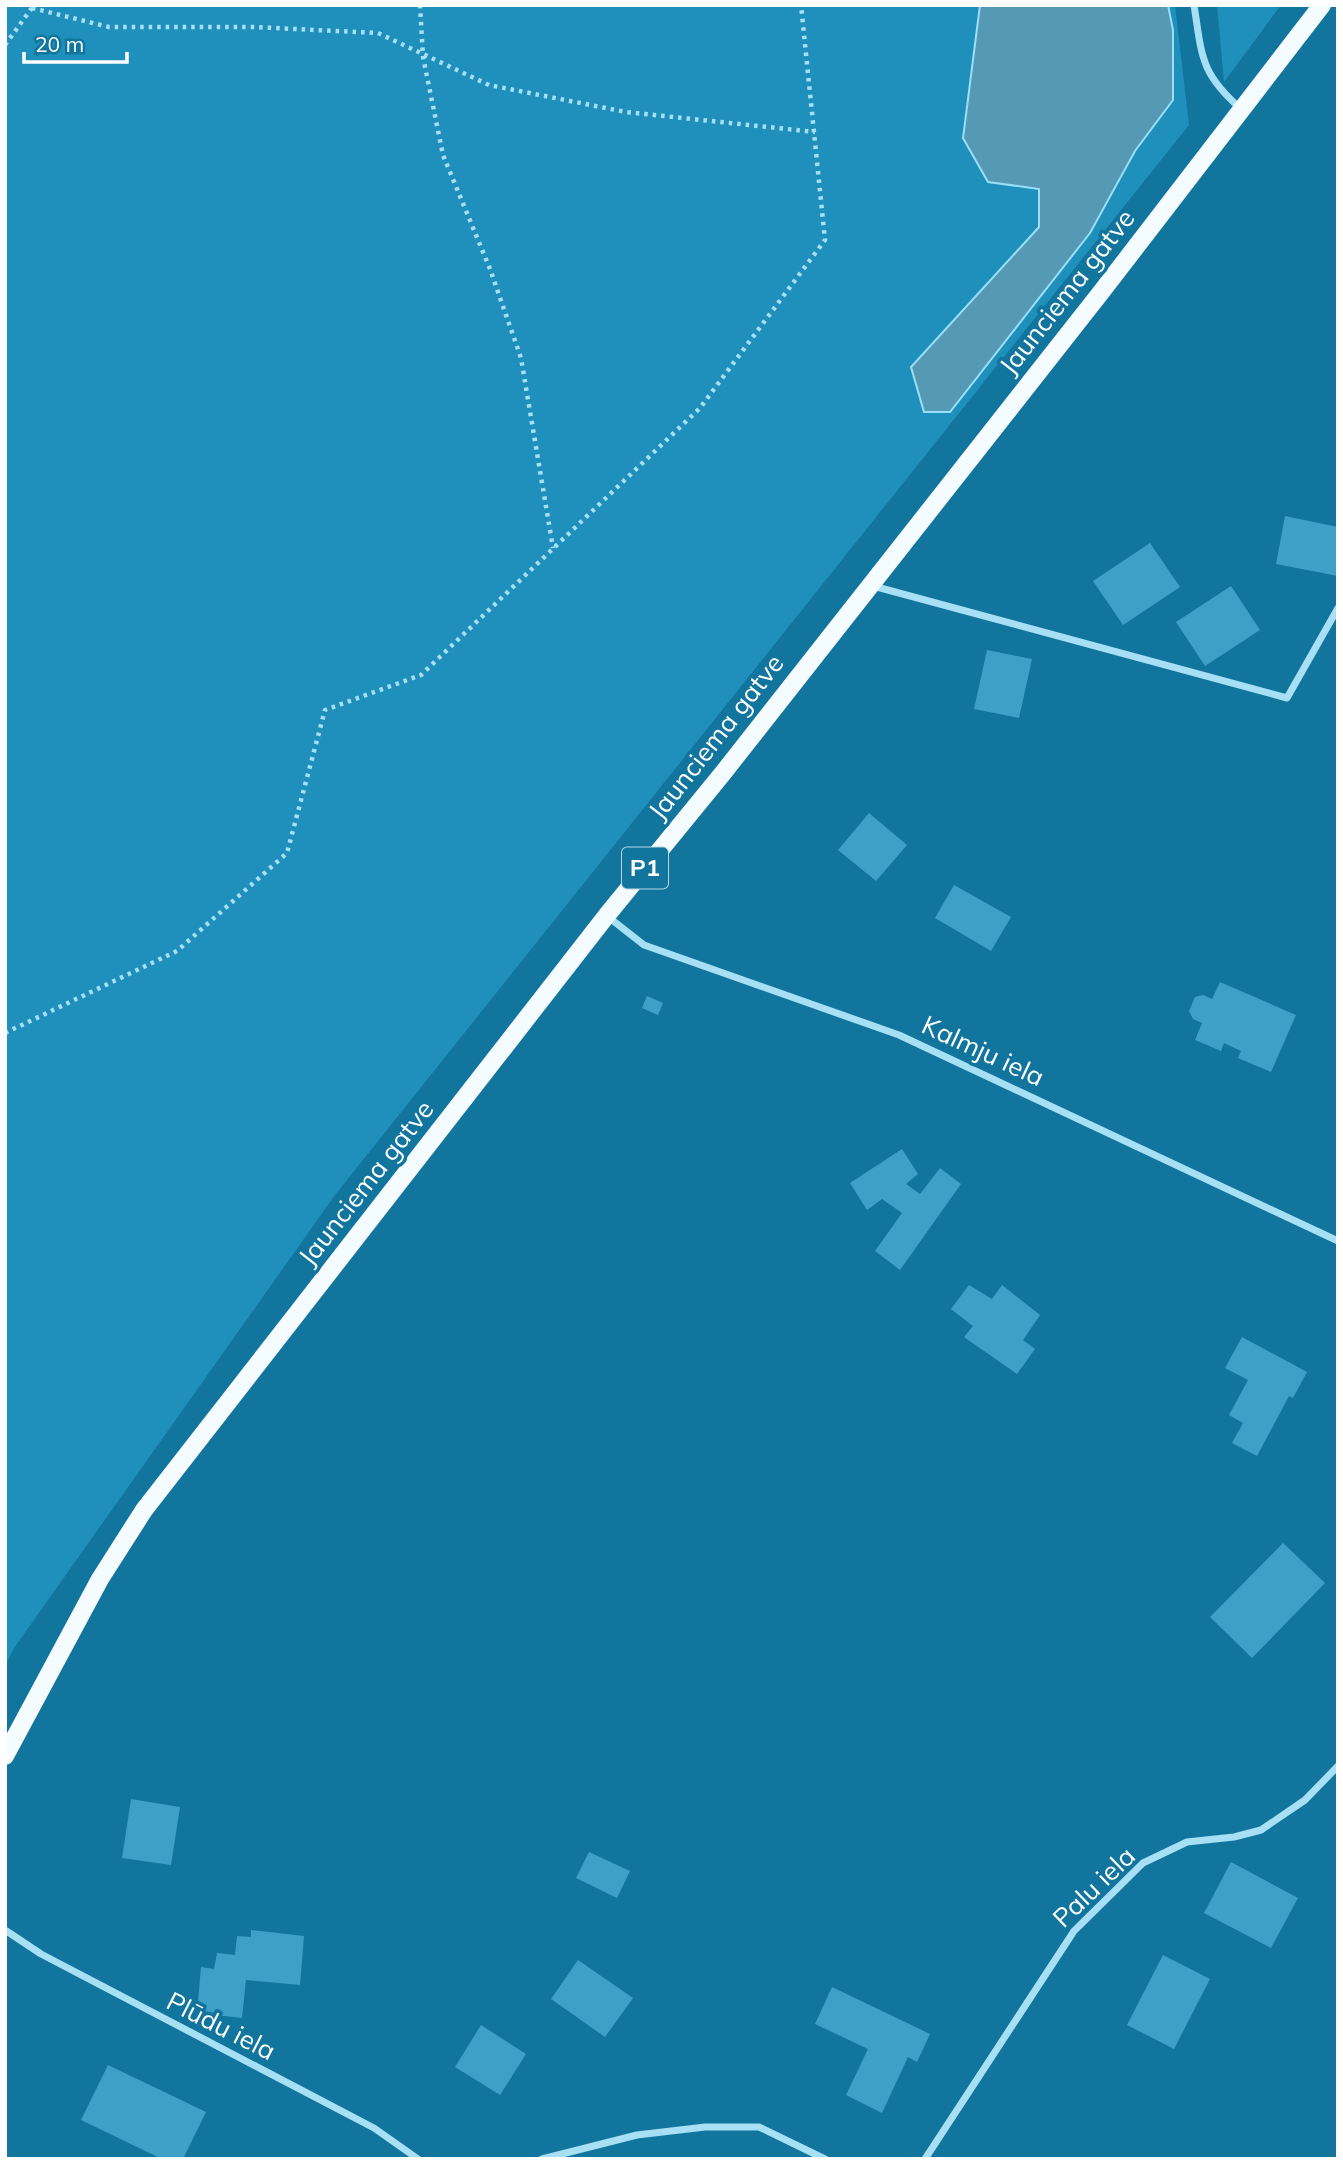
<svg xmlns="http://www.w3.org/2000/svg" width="1343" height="2164" viewBox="0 0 1343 2164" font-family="Mulish,sans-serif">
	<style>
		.green { fill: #1f90bc }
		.water { fill: #5699b4; stroke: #99dff8; stroke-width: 2 }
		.building { fill: #3ea0c6 }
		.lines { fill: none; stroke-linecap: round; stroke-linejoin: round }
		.path { stroke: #a7dff5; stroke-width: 4.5; stroke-dasharray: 3.5 5; stroke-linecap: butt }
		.minor { stroke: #a7dff5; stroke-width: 7 }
		.primary { stroke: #f5fcff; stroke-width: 18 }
		.labels { text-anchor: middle; stroke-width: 7; stroke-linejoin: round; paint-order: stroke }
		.shield { fill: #11759e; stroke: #b8d6e2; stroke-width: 2 }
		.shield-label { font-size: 24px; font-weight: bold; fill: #fff }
		.street-label { font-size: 26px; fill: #fff; stroke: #11759e }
	</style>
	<rect width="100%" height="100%" fill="#11759e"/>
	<path class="green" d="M5 5H1175L1189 125 335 1195 14 1648 5 1666Z
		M1217 5H1281L1224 82Z"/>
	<path class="water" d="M980 5H1168L1173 30V100L1135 151 1090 233 950 412H924L911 367 1039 227V189L988 182 963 138Z"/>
	<path class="building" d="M1285 516 1338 527V576L1276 564Z
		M1150 543 1180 587 1123 625 1093 581Z
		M1231 586 1260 630 1205 666 1176 622Z
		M987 650 1032 659 1019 718 974 709Z
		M869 813 907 845 876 881 838 850Z
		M954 885 1011 917 991 951 935 918Z
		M1220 982 1296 1015 1271 1072 1238 1058 1241 1051 1224 1043 1221 1051 1195 1040 1202 1023 1193 1019 1189 1011 1195 997 1203 995 1212 999Z
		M647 996 663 1003 658 1015 642 1008Z
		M902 1149 918 1174 906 1184 920 1194 940 1168 961 1184 900 1270 875 1251 902 1213 882 1199 867 1210 850 1183Z
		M969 1285 992 1299 1002 1285 1040 1315 1023 1340 1035 1349 1017 1374 964 1337 973 1326 951 1309Z
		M1242 1337 1307 1372 1293 1398 1289 1396 1257 1456 1232 1443 1243 1423 1229 1415 1248 1380 1225 1368Z
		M1283 1543 1325 1583 1252 1658 1210 1617Z
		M131 1799 180 1807 171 1865 122 1858Z
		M589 1852 630 1871 617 1898 576 1878Z
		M1231 1862 1298 1898 1271 1948 1204 1913Z
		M251 1930 304 1936 300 1985 246 1980 242 2018 197 2013 201 1967 214 1969 217 1953 235 1955 237 1936 251 1937Z
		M1163 1955 1210 1979 1174 2049 1127 2025Z
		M578 1960 633 1998 605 2037 551 1999Z
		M832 1987 930 2034 917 2062 908 2057 882 2113 846 2095 868 2049 815 2024Z
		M481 2025 526 2054 500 2095 455 2067Z
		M108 2065 206 2112 183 2159H162L81 2120Z"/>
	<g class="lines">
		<path class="path" d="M420 5 423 57 443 155 490 269 521 358 553 548
			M32 8 109 27H253L378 33 489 85 626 112 815 132
			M5 45 34 5
			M5 1033 177 951 287 853 325 710 421 675 700 408 825 240 801 5"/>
		<path class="minor" d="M1194 5C1202 56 1200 73 1241 109
			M873 586 1287 698 1338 608
			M607 916 644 945 899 1035 1338 1241
			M5 1930 41 1954 374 2128 418 2159
			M542 2159 637 2135 705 2127H759L825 2159
			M925 2159 1074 1931 1143 1863 1187 1842 1234 1837 1261 1830 1305 1800 1338 1766"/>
		<path class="primary" d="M5 1756 100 1579 144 1510 607 915 723 773 1102 291 1322 5"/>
	</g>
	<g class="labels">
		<rect class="shield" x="622" y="847.5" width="46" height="41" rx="5"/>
		<g class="shield-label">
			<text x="645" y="876">P1</text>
		</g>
		<g class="street-label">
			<text transform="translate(1067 292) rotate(-52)" y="9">Jaunciema gatve</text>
			<text transform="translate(716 737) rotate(-52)" y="9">Jaunciema gatve</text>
			<text transform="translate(983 1051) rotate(25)" y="9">Kalmju iela</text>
			<text transform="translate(366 1183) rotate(-52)" y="9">Jaunciema gatve</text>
			<text transform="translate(1094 1887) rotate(-44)" y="9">Palu iela</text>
			<text transform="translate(221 2026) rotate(27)" y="9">Plūdu iela</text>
		</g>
	</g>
	<rect width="1343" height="2164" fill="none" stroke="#ffffff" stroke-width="14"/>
	<path d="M24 52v10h103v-10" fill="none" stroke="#ffffff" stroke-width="3.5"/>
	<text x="35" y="52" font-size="21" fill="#ffffff" stroke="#11759e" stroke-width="5" paint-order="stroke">20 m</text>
</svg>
